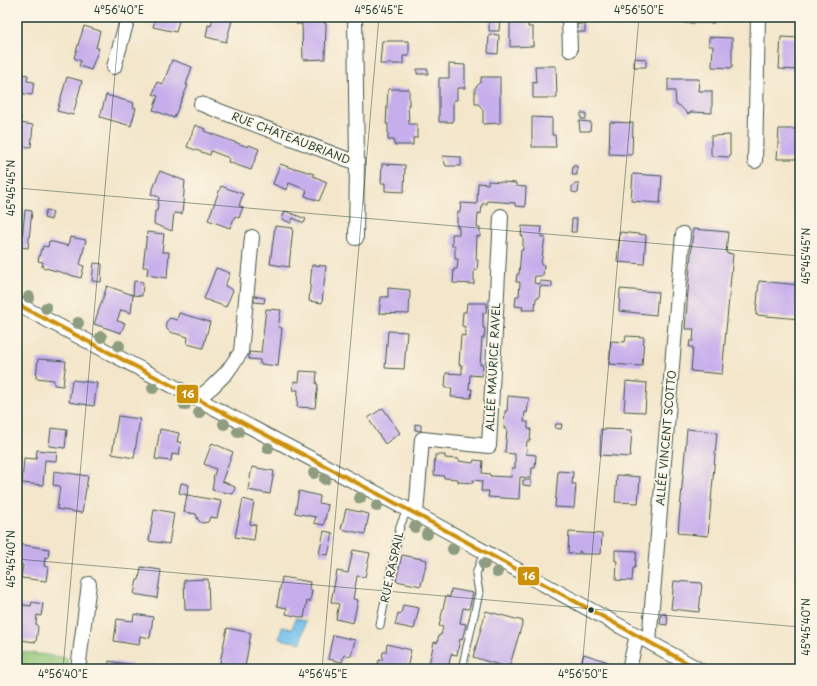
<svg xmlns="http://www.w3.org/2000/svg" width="817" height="686" viewBox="0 0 817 686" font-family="'Playpen Sans',sans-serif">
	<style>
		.green { fill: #8fc576; stroke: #578155 }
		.water { fill: #74c1ee; stroke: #4a7f91 }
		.building { fill: #c6adec }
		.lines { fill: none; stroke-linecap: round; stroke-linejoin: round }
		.service-casing { stroke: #3f564a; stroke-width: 9 }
		.minor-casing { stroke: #3f564a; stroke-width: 16 }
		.service { stroke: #fff; stroke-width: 7 }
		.minor { stroke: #fff; stroke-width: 14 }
		.bus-1-casing { stroke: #fcf5e5; stroke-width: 7 }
		.bus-1 { stroke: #cc910a; stroke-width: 4 }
		.tree { fill: #8e9c80 }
		.ticks { fill: none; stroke: #1f3d34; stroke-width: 1; stroke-opacity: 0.45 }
		.bus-dot { fill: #1f3d34; stroke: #fcf5e5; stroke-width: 1.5 }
		.labels { text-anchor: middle; stroke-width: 3.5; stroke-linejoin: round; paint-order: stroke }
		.street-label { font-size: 11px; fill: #1f3d34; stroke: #fcf5e5 }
		.line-badge { stroke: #fcf5e5; stroke-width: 1.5 }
		.badge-label { font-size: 11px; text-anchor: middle; font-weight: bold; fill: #fff }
		.neatline { fill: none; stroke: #1f3d34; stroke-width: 1.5 }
		.ticks-label { font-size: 10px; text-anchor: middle; fill: #1f3d34 }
	</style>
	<rect width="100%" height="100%" fill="#fcf5e5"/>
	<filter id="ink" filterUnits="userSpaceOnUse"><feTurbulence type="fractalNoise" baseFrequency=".025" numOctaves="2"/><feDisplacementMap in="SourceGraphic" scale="8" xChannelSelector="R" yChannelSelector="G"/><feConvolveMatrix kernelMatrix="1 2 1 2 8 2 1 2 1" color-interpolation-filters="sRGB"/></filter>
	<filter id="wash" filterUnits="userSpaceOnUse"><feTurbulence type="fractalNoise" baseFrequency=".012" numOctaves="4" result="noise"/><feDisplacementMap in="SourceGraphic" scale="16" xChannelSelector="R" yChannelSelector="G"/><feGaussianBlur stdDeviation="0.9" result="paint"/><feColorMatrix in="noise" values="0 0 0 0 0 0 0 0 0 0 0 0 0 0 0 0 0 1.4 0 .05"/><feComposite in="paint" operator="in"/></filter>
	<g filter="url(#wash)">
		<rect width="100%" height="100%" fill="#f3e6ca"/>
		<path class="green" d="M17 651 68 658 67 669H17Z"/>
		<path class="water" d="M295 619 305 621 301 643 279 639 282 627 292 629Z"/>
		<g id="blocks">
			<path class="building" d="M156 17H180L176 32 153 27Z
				M213 17H233L226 42 206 37 208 25 211 26Z
				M296 17H324V23L326 24 325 59 303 60 302 24H296Z
				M489 17H500L499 31H489Z
				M510 17H528V27H533V46L510 47Z
				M683 17H714V23H686L683 22Z
				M577 24H585V32H577Z
				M84 26 100 31 96 48H99L91 70 79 66 81 61 74 58Z
				M489 34 499 35 498 54 488 53Z
				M709 37 732 38V68L712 67 713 46H709Z
				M781 37 800 38V70L779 69Z
				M382 41H409V56H403V64H380Z
				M634 58 646 59V67H634Z
				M172 60 192 67 186 85H188L174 118 153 110 158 96 153 94 157 82 163 84Z
				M449 64 465 65V88H457V100H453V122H439V78H449Z
				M535 66H556L557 98H533V82L536 83Z
				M417 69H428V74H417Z
				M21 74 28 75 27 81 34 82 32 95 17 93V80H20Z
				M67 77 82 81 73 115 57 111Z
				M481 77H500V123L483 124V109L478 104H475V88L481 82Z
				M668 79H699L698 91H712V113L691 112 688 114 679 105H676L675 91H668Z
				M798 85H800V114H798Z
				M388 89H409V105L408 104 409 124H417V138H413V145H394V140H388V124H386Z
				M106 95 134 103 133 107 136 108 131 126 100 117Z
				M581 113H586V119H581Z
				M17 116 21 117 20 123 33 125 31 147 17 146Z
				M532 117 552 118V135H555L556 147H532Z
				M579 121 591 122 590 131H580Z
				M610 122 633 123 632 155 609 154Z
				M195 125 205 129 204 131 248 147 249 145 259 149 251 170 228 162 229 158 211 151 210 155 187 147Z
				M779 129H798L797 159H777Z
				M730 135V157L711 156V136Z
				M442 156 461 157V166H446Z
				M280 164 294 169 295 168 314 174 313 176 327 182 319 201 305 196 307 190 289 183 287 190 273 184Z
				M382 164 405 165 404 192 385 191V183H381Z
				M573 166H577V175H572Z
				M160 171 185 181 182 214 174 213 172 231 154 224 155 211H157L159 197 151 194Z
				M633 174 662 176 660 203 631 201Z
				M488 181 516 183V186L526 187 525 207 515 206V203L487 201V204H482L481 214 478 213 477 228H480V237L477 236 476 260H478L477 270H474V284L453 283 454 269H457L458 259H455V246H452V234H459V227H457V212H460L461 203 477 204 478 183 488 184Z
				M575 184H579L578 193 572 192V186Z
				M221 186 243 194 239 206 243 207 239 218 235 216 230 228 208 220Z
				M25 210 32 211 28 248 21 247Z
				M46 210 53 212 51 220 44 218Z
				M285 211 306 219 304 223 293 218 291 223 282 219Z
				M572 219H577L576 232H571Z
				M275 226 293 228 289 267 270 264Z
				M522 226 542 227 541 237H545L541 265H544L543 276H535L534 283 540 284V281L552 282V287L540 286 539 298H536L535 310H522L523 307 515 306 516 296H519L520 282H516L517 274H519L521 250H523V236H521Z
				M693 229 728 232 726 253 733 254 722 374 691 371 693 347H689L690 341H693L694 329H685Z
				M147 232 164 234 162 252H169L167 278 147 275 148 267H143Z
				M620 232 646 235 644 264 617 262Z
				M70 237 86 240 80 265 84 266 81 278 42 267 43 262 38 261 41 249 42 250 43 246 48 247 49 241 68 246Z
				M94 263 102 264 101 282 92 281Z
				M312 265 326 266 322 303 309 301Z
				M216 268 230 273 225 286 233 290 226 307 204 299Z
				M134 281 143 282 142 296 133 295 131 313 121 310 117 321 125 323 121 333 94 324 107 286 133 295Z
				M759 281 800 285V319L756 315Z
				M388 288 410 290 409 314 379 313 381 297H388Z
				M620 289 658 292 656 315 619 311Z
				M254 296 265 298 264 303 254 302Z
				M467 303H487L486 313H483V328H485L484 338H482L480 365H483L482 376 470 375 469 389H472L471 398 451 397 452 388H445L446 373 462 374V365H459L461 335 465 336V327L462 326 463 312H466Z
				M266 309 281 310 278 327 282 328 278 366 260 364V360L249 359V352L261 353Z
				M179 313 210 322 203 348 187 344 188 337 170 332 167 329 166 326V322L170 318 177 320Z
				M388 331 407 332 404 369 385 368Z
				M626 336 644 337 642 366 609 364 611 341 625 342Z
				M38 359 66 361 63 386 54 385V380L36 378Z
				M300 371 317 372 316 384H318L315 408 297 407 298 390H293L294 381 299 382Z
				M72 380 97 383 94 406 69 402Z
				M626 381 647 383 645 412 624 411Z
				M508 396 529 398 527 413 525 412 524 422H528V429H531L530 441H527L526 454 536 455 535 468H532L531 478 520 477 519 499 488 497 489 491H481L482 481 473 480V483L458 482V479L444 478V476L434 475 435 455H445V458L459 459V461L473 463 474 460 483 461 482 473 490 474V476L511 477 512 468H515V454L505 453 507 429H504L505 411H507Z
				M383 408 400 433 385 444 368 418Z
				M118 416 140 419 134 458 112 454Z
				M415 424 421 425V431L415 430Z
				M556 424H562L561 429 555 428Z
				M51 428 67 430 65 448 49 446Z
				M160 429 179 433 177 442H181L179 455 172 454 171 461 155 459Z
				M601 429 632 430 630 457 600 455Z
				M687 429 717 432 708 536 678 533Z
				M212 443 233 452 222 481 235 487 233 494 212 490 214 478H213L216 469 204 464Z
				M37 450 57 452 56 461 45 460 43 485 22 483 24 458 36 459Z
				M252 467 274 471 270 494 248 490Z
				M54 471 88 476 82 513 57 509 60 486 53 485Z
				M558 471 573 472 572 484H576L574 508 555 507Z
				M617 475 640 477 638 503 615 502Z
				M523 480H531V486L523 485Z
				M181 483 189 485 187 495 179 493Z
				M299 491 320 496 319 503 328 505 324 525 314 523 316 517 295 513Z
				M187 495 221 501 217 518 210 517 208 522 202 523 198 520 196 514 184 512Z
				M243 499 254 502 250 524 256 525 254 540 235 537Z
				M154 509 174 513 169 544 149 541Z
				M346 509 369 514 365 534 341 529Z
				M324 531 333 533 328 555 319 554Z
				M569 532 602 534 601 554H581V552L579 551V554L568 553Z
				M17 544 49 549 48 558 45 557 44 566 48 567 46 581 21 578 23 565 17 564Z
				M353 550 370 553 365 577 357 576 353 599 358 600 353 623 336 619 339 604 331 602 337 571 348 573Z
				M615 550 637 551 635 568H633L632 581 616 580 617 561H615Z
				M402 555 427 560 421 586 396 581Z
				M141 567 161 570 157 598 134 594 137 580H139Z
				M282 577 310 582 309 589 312 590 310 602 307 601 304 618 286 614 287 608 277 606Z
				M208 579 209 610H185L184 580Z
				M674 581 702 583 699 612 671 609Z
				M451 589 473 593 469 609 463 608 460 623 466 624 462 640 460 639 457 655 451 654 448 669H428L434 642 437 643 439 635H441L443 627 439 626 446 596 450 597Z
				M32 602 43 604 41 616 37 615 36 624 38 627 36 642 20 640 21 633 17 632V604L31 606Z
				M403 605 419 608 414 629 395 625 398 613 401 614Z
				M486 611 523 621 509 668 473 657Z
				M134 614 153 617 150 638 140 636 139 645 114 641 117 619 133 621Z
				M661 614H666V616L668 617 667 625 660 624Z
				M227 628 251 633 245 667 220 663Z
				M333 635 355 640 351 656 344 655 342 662 328 659Z
				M387 644 411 650 407 669H377L379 660H382L383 652H386Z
				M584 654 608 662 606 669H579Z
				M109 661 132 665V669H108Z"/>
		</g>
	</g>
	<g filter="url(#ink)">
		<use href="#blocks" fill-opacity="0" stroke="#3f564a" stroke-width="1"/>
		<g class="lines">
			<defs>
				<path id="service" d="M380 625 400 526 407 510
					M462 669 479 593 476 574 484 552"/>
				<path id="minor" d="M569 17 570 50
					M114 67 128 17
					M201 104 357 163 355 17
					M755 161 758 17
					M356 238 357 163
					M17 304 416 514 698 669
					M197 399 212 387 227 372 241 352 252 237
					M416 514 422 439 489 446 501 216
					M649 642 683 234
					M78 669 89 584
					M629 669 637 635"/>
			</defs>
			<use href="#service" class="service-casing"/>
			<use href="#minor" class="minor-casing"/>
			<use href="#service" class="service"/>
			<use href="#minor" class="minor"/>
			<defs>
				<path id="bus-1" d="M17 304 416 514 698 669"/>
			</defs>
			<use href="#bus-1" class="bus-1-casing"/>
			<use href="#bus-1" class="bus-1"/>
		</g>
		<g class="tree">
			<circle cx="29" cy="297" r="6"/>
			<circle cx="46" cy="308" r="6"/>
			<circle cx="78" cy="323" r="6"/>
			<circle cx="101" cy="337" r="6"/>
			<circle cx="119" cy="346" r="6"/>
			<circle cx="153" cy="388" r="6"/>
			<circle cx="185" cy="405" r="6"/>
			<circle cx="199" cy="413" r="6"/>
			<circle cx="224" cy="424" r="6"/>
			<circle cx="238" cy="432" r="6"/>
			<circle cx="268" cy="448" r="6"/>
			<circle cx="314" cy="473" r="6"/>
			<circle cx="325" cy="479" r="6"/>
			<circle cx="360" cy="498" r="6"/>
			<circle cx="377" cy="506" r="6"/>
			<circle cx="415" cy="527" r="6"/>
			<circle cx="427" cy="534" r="6"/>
			<circle cx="453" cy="549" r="6"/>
			<circle cx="484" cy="564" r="6"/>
			<circle cx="497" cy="572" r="6"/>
		</g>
	</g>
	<path class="ticks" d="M17 188 800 256M17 559 800 627M63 669 120 17M322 669 379 17M582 669 639 17"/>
	<circle class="bus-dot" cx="591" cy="610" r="3.5"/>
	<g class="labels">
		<g class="street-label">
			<text transform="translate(291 138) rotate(21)" y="4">RUE CHATEAUBRIAND</text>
			<text transform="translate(493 367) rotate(-87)" y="4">ALLÉE MAURICE RAVEL</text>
			<text transform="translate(666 438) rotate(-85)" y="4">ALLÉE VINCENT SCOTTO</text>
			<text transform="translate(392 567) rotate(-78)" y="4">RUE RASPAIL</text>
		</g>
	</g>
	<g class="line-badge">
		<rect x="176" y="384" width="23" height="20" rx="4" fill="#cc910a"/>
		<rect x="517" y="566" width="23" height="20" rx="4" fill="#cc910a"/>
	</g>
	<g class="badge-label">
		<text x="188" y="398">16</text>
		<text x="529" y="580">16</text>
	</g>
	<rect width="817" height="686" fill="none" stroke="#fcf5e5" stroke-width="44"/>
	<rect x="22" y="22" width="773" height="642" class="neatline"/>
	<g class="ticks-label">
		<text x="119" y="14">4°56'40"E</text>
		<text x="379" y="14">4°56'45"E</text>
		<text x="639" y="14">4°56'50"E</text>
		<text transform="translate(11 188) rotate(-90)" y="4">45°45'45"N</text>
		<text transform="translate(806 256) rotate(-90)" y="4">45°45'45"N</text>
		<text transform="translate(11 559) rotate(-90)" y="4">45°45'40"N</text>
		<text transform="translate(806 627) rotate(-90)" y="4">45°45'40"N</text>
		<text x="63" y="678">4°56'40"E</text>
		<text x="323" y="678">4°56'45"E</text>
		<text x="583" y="678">4°56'50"E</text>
	</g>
</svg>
